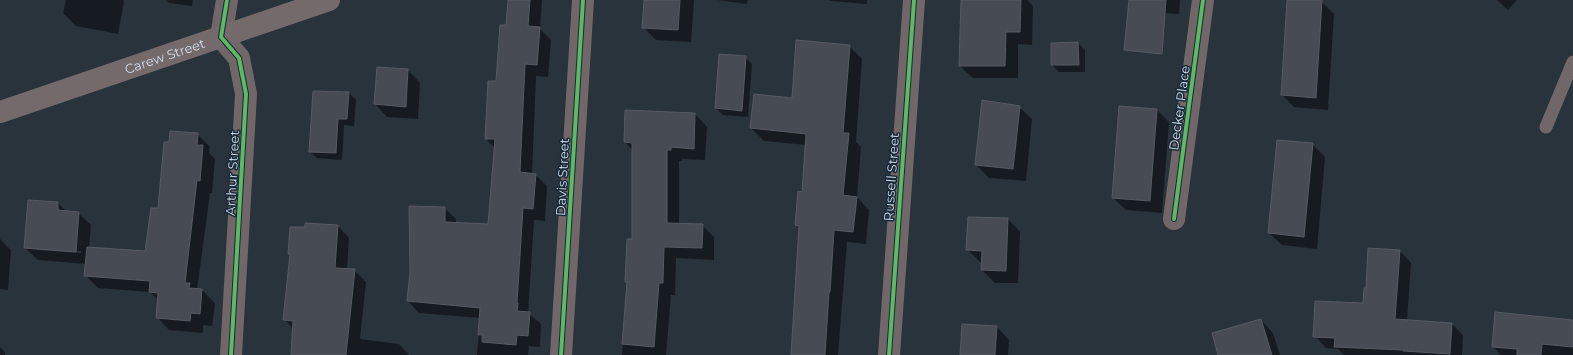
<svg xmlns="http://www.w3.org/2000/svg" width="1573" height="355" viewBox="0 0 1573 355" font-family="Montserrat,sans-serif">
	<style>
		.shadow { fill: #0007; fill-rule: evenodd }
		.building { fill: #464b54; stroke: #565a63 }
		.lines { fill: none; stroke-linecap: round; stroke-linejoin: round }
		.lane { stroke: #716668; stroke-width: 13 }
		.street { stroke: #716668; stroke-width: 22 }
		.secondary { stroke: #74696b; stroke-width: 22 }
		.cycleway-casing { stroke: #18293a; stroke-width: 6 }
		.cycleway { stroke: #5cba63; stroke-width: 4 }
		.labels { text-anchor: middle; stroke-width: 3; stroke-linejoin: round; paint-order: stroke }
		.street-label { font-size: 13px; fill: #d2dde8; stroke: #18293a }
	</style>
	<rect width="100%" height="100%" fill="#29333c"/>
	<path class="shadow" d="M66 0H123L124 2 118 34 76 26 63 13Z
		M167 0H193L192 6 169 3Z
		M509 0H542L540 29 551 40 548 77 536 76 532 174 536 175 547 186 545 221 534 220 528 313 541 324 540 347 529 346 528 355H477L480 318 419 313 408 301 444 208 456 219V224L489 225 495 148 486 139 507 26Z
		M645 0H694L691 42 656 40 643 27Z
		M717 0H748L747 4Z
		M829 0H867V4L831 1Z
		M962 0H1027L1033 6 1032 45 1018 44V78H973L960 66Z
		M1130 0H1180L1179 14 1142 12Z
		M1288 0 1322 2 1334 14 1328 110 1294 107 1282 95Z
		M1497 0H1517L1508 10Z
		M1078 43 1085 50V72H1059L1052 65Z
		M849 46 862 59 856 142 861 147 857 197 869 210 866 244 847 242 838 355H791L800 229 796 225 803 193 807 145 764 141 751 128 793 99Z
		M745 57 752 64 748 117 723 115 716 108Z
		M408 70 420 83 418 119 387 117 375 104Z
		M349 93 356 100 354 126 344 125 342 160 317 158 310 152Z
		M1019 107 1032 119 1026 181 989 178 976 165Z
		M1157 110 1169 122 1162 213 1126 210 1113 198Z
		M695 114 707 127 705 160 682 159V161H679V224L702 225 714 237V260L676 258 675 295H671L666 355H622L628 284 626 282 633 240V151L625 142Z
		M197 134 210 147 209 153 215 159 212 193H210L197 290H202L215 303 212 326 203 325V333L169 330 157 317 158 300 150 292 98 288 85 275 86 264 38 260 25 248 58 203 67 212 78 213 91 225 89 248 146 252 159 210 170 143ZM37 248 81 251V253L37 250Z
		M1312 144 1325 157 1317 249 1282 245 1269 233Z
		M1008 219 1020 232 1018 283H995L982 270 983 262H980L967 249Z
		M338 226 349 238 347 270H354L366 282 360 339 399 344 409 355H292L293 329 284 319 291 256 289 254Z
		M0 239 11 250 8 290 0 289Z
		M1400 251 1411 263 1407 321 1452 324 1463 335 1462 355H1344L1338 349 1326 348 1315 336 1364 304 1367 289Z
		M1261 320 1273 333 1280 355H1219Z
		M1573 321V355H1501L1493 347Z
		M997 327 1009 340 1008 355H961Z
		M0 347 5 352V355H0Z"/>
	<path class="building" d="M508 0H530L528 26 540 27 537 65 525 64 520 172 536 174 533 209 523 208 517 303H518L517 311 530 312 528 336 517 335 516 345 482 342V335H478L480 308 407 301 410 273 409 206 445 207V222L488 224 495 139H485L488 81H496L500 25H506Z
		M644 0H680L678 30 642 28Z
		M961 0H1021L1020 32H1006L1005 66H959Z
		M1129 0H1166L1162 54 1124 50Z
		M1287 0H1322L1316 98 1281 95Z
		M796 40 850 45 843 133H849L843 195 857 197 853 232 834 230 830 292H829L825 355H791L799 226 795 225 798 191 802 192 806 134 750 128 754 94 792 98Z
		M1078 42 1079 65H1051V43Z
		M719 54 746 56 742 111 715 108Z
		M377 67 408 69 406 107 374 104Z
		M313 91 349 92 347 119H338L336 153 309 152Z
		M982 100 1020 106 1013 169 975 165Z
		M1119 106 1157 109 1150 201 1112 198Z
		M625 110 695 113 694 149 671 147V150H667V223L703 224 702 248 664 247 663 283H659L654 347 622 344 627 282H625L627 239H632V143L624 142Z
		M170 131 198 133 197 145H203L200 181 197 180 185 283H190L189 288 202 289 200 314 191 313 190 321 156 318 158 293 149 292 150 281 84 276 87 247 145 251 151 208H158L164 142H169Z
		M1277 140 1313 143 1304 237 1268 233Z
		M28 200 58 202V210L79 212 76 252 24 248Z
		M968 217 1008 218 1006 271 981 270 982 251 966 250Z
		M305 223 338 225 335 268 355 269 346 355H291L293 321 283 320 290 254H288L290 227H305Z
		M1368 248 1400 250 1395 319 1452 323 1450 354 1403 351V350L1334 347 1335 338 1313 337 1315 301 1363 303 1364 288H1366Z
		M1495 312 1573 320V347L1542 344 1541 355H1517V349L1492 347Z
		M1261 319 1272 355H1218L1212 333Z
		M962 324 997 326 995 355H960Z"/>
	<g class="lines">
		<path class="lane" d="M1546 127 1573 62"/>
		<path class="street" d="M227 0 221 37 239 58 246 94 231 355
			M1174 219 1203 0
			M561 355 583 0
			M889 355 914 0"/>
		<path class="secondary" id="s1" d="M0 112 329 0"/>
		<defs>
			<path id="cycleway" d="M227 0 221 37 239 58 246 94 231 355
				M1174 219 1203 0
				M561 355 583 0
				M889 355 914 0"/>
		</defs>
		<use href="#cycleway" class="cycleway-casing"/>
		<use href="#cycleway" class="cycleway"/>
	</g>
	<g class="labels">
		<g class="street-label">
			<text dy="5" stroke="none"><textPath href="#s1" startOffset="174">Carew Street</textPath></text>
			<text transform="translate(1179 108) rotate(-82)" y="5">Decker Place</text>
			<text transform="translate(232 173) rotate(-87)" y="5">Arthur Street</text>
			<text transform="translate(562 177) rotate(-87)" y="5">Davis Street</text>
			<text transform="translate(891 177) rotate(-86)" y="5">Russell Street</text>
		</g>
	</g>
</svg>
